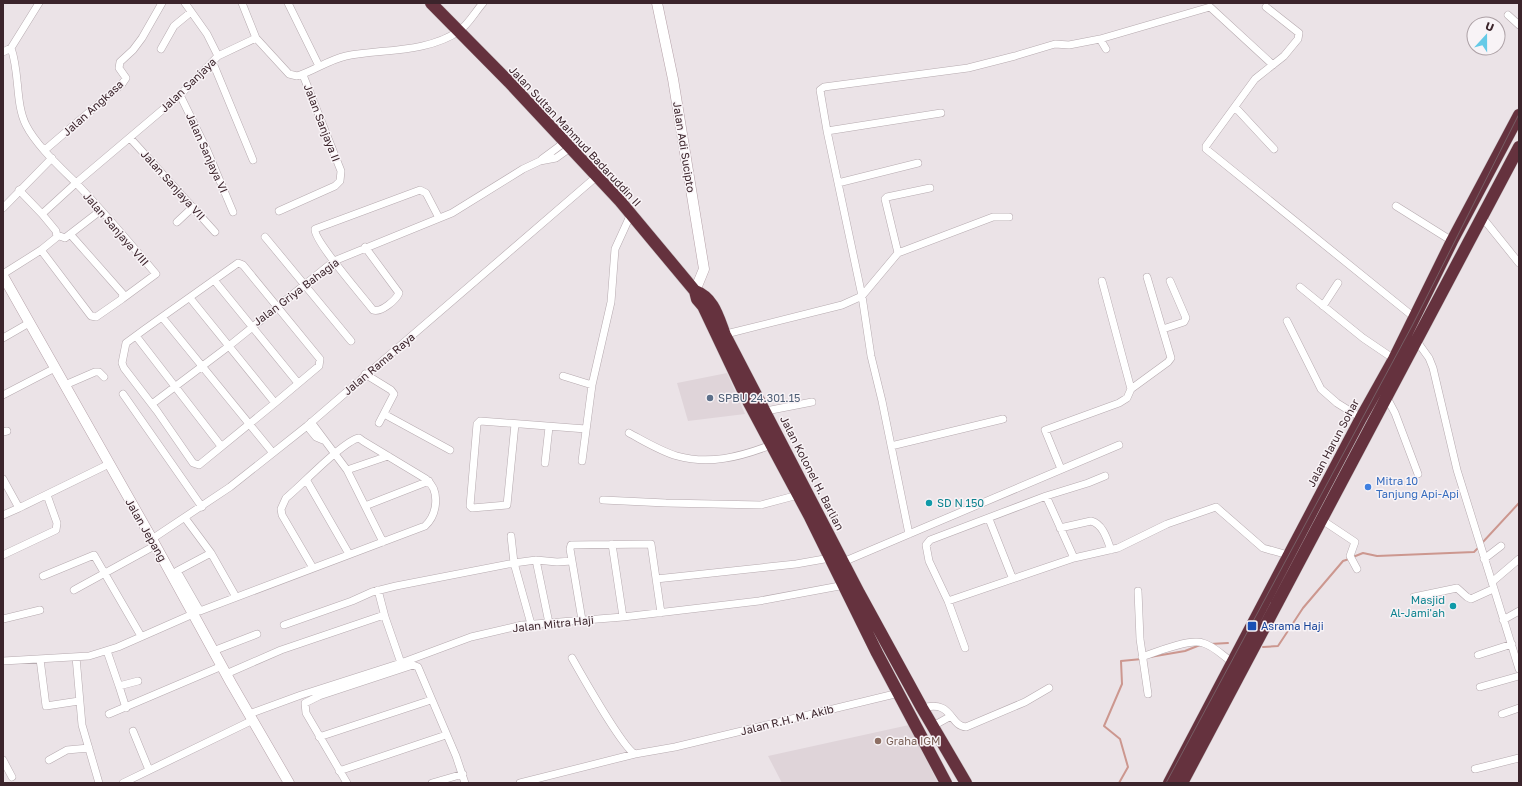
<svg xmlns="http://www.w3.org/2000/svg" width="1522" height="786" viewBox="0 0 1522 786" font-family="'Golos Text',sans-serif">
	<style>
		.built { fill: #dfd4d9 }
		.lines { fill: none; stroke-linecap: round; stroke-linejoin: round }
		.stream { stroke: #cc978f; stroke-width: 2 }
		.street-casing { stroke: #b6aaaf; stroke-width: 8 }
		.secondary-casing { stroke: #b6a2a9; stroke-width: 11 }
		.highway-casing { stroke: #c8c2c4; stroke-width: 13 }
		.street { stroke: #fff; stroke-width: 7 }
		.secondary { stroke: #fff; stroke-width: 10 }
		.highway { stroke: #65323e; stroke-width: 12 }
		.tram { stroke: #765e65; stroke-width: 1 }
		.service-dot { fill: #5c6f8a; stroke: #f8f3f6; stroke-width: 1.5 }
		.shop-dot { fill: #3f7fe0; stroke: #f8f3f6; stroke-width: 1.5 }
		.culture-dot { fill: #0f9aa8; stroke: #f8f3f6; stroke-width: 1.5 }
		.transit-dot { fill: #1a4fb4; stroke: #f8f3f6; stroke-width: 1.5 }
		.education-dot { fill: #8d6e63; stroke: #f8f3f6; stroke-width: 1.5 }
		.labels { text-anchor: middle; stroke-width: 3; stroke-linejoin: round; paint-order: stroke }
		.street-label { font-size: 11px; fill: #3b242b; stroke: #f8f3f6 }
		.service-label { font-size: 11px; fill: #4e5e75; stroke: #f8f3f6; text-anchor: start }
		.shop-label { font-size: 11px; fill: #366cbe; stroke: #f8f3f6; text-anchor: start }
		.culture-label { font-size: 11px; fill: #0d838f; stroke: #f8f3f6; text-anchor: start }
		.transit-label { font-size: 11px; fill: #164399; stroke: #f8f3f6; text-anchor: start }
		.education-label { font-size: 11px; fill: #785e54; stroke: #f8f3f6; text-anchor: start }
	</style>
	<rect width="100%" height="100%" fill="#ebe3e7"/>
	<path class="built" d="M727 373 745 414 688 421 677 383Z
		M909 725 938 783H782L768 756Z"/>
	<g class="lines">
		<path class="stream" d="M1482 543 1519 503
			M1353 557 1363 553 1377 556 1474 552 1479 547
			M1210 644 1228 643
			M1263 647 1278 646 1303 608 1343 561 1349 559
			M1150 657 1185 651 1200 645
			M1119 783 1128 767 1120 739 1104 726 1122 684 1121 661 1142 659"/>
		<defs>
			<path id="street" d="M185 3 207 34 218 56
				M242 3 256 38
				M288 3 319 66
				M1266 7 1299 33 1298 39 1284 56 1255 79 1206 146V149L1415 318
				M1508 15 1519 25
				M1100 39 1210 7 1273 65
				M11 48C20 73 15 103 26 125 36 145 60 167 76 183 104 212 130 243 156 274L122 299
				M161 49 174 26 191 12
				M3 52 11 48 39 3
				M213 63 253 160
				M180 95 207 150 233 212
				M1235 107 1274 149
				M827 131 941 113
				M130 138 215 232
				M46 149 122 84 126 78 119 68 120 62 133 50 142 38 162 3
				M542 159 565 142
				M838 183 918 163
				M19 190 42 214
				M1396 206 1452 241
				M3 208 52 158
				M279 211 335 186 340 181 341 171 303 75
				M1482 217 1519 263
				M177 222 193 207
				M57 235 65 238 100 211
				M265 237 351 341
				M365 247 399 293C396 300 381 313 373 310 364 298 313 240 315 229L420 190 426 193 439 218
				M41 250 91 316 96 317 122 299 123 294 70 234
				M898 253 885 199 887 197 930 188
				M3 274 41 250 57 237 56 231 42 214 76 183 180 95 218 56 256 38 289 74 297 76C314 71 328 60 346 56 381 49 427 53 459 31 468 25 475 12 483 3
				M214 280 298 383
				M1300 287 1363 338 1394 359
				M190 298 275 403 319 366 320 359 243 265 238 263 145 329 126 343 122 363 124 368 157 411 193 463 199 465 275 403
				M1323 306 1338 283
				M162 317 273 453
				M1287 321 1321 389 1337 403 1361 418
				M1163 329 1184 322 1186 318 1170 281
				M722 335 842 305 862 296 898 253 993 217H1009
				M136 336 221 446
				M3 338 29 323
				M1416 340 1429 358 1433 368 1457 470 1519 669
				M365 374 391 390 394 394 379 423
				M563 376 592 385
				M65 385 95 372H99L104 377
				M1131 389 1168 362 1171 358 1147 277
				M123 394 202 507
				M3 395 55 368
				M1387 398 1395 413 1418 474
				M152 404 229 346 334 261 452 213 523 169 540 161 556 158 570 148
				M766 411 812 402
				M384 414 450 450
				M311 422 347 470 383 542
				M515 424 507 505 472 508 470 506 477 424 480 421 586 429
				M307 426 316 437 323 440
				M3 432 7 431
				M629 433C644 441 660 451 677 456 709 465 740 457 771 445
				M891 446 1003 419
				M582 461 592 385 611 302 615 249 631 214
				M545 463 549 427
				M1061 469 1045 430 1119 403 1127 398 1131 389 1102 281
				M347 470 388 456
				M3 479 19 508 109 464
				M307 481 349 554
				M1046 496 1088 483 1105 476
				M603 500 666 503 761 505 798 495
				M365 506 429 481
				M3 515 19 508
				M185 518 211 553 236 597
				M989 519 1012 577
				M1322 520 1355 542 1350 556 1357 569
				M1060 528 1091 521C1103 524 1107 539 1111 550
				M909 534 882 401 871 356 862 296 827 131 820 90 824 87 968 68 1015 56 1055 44 1069 45 1100 39 1106 49
				M511 536 514 563 531 624
				M152 539 230 487 307 426 596 177
				M612 544 623 617
				M211 553 177 571 200 611 425 526C437 515 441 491 426 479L363 441 359 438C343 441 301 486 286 498L281 509 282 515 313 568
				M3 555 56 530 57 523 47 495
				M1074 558 1118 548 1167 524 1216 507 1263 548 1288 555
				M1484 559 1501 546
				M536 560 549 623
				M843 562 1119 445
				M43 576 94 555 141 636
				M656 579 796 564 830 558
				M1492 582 1519 559
				M74 590 156 545
				M378 590 385 617 401 663
				M1138 591 1140 639 1148 694
				M1414 597 1457 588 1467 597 1471 599 1493 589
				M948 601 1074 558 1046 496 930 540 926 545 929 561 948 601 965 648
				M3 619 40 610
				M582 620 570 549 571 545 651 544 661 613
				M1503 620 1519 611
				M284 625 352 601 372 592 396 586 514 563 536 560 557 562 572 561
				M107 651 119 686 138 681
				M213 651 257 634
				M1478 655 1512 644
				M76 657 82 725 99 783
				M1142 657C1156 652 1190 638 1203 643 1214 646 1223 656 1232 662
				M572 658C581 674 623 748 635 754L675 747 899 693
				M40 659 46 706 79 701
				M3 661 89 656 118 647 193 614
				M226 674 281 650 384 615
				M119 686 126 708
				M1480 687 1519 676
				M922 708C953 699 949 726 966 727L1025 702 1049 688
				M109 714 222 666
				M249 714 301 695 401 663 471 637 522 625 623 617 759 601 845 585
				M1502 714 1519 708
				M933 726 951 716
				M133 731 149 770
				M319 737 431 700
				M3 760 12 777
				M49 760 67 750 89 748
				M1475 769 1519 758
				M339 771 446 735
				M123 783 253 720
				M347 783 306 713 305 703 319 696 413 665 418 667 456 756 465 783
				M432 783 463 774
				M520 783 635 754"/>
			<path id="secondary" d="M657 3 673 79 704 269 695 291
				M3 276 152 539 231 683 289 783"/>
			<path id="highway" d="M431 3 509 82 620 201 695 291 697 299 703 306 748 401 810 517 877 653 946 783
				M695 291C714 298 718 317 725 335L859 593 922 708 966 783
				M1169 783 1361 418 1394 359 1452 241 1519 115
				M1182 783 1519 147"/>
		</defs>
		<use href="#street" class="street-casing"/>
		<use href="#secondary" class="secondary-casing"/>
		<use href="#highway" class="highway-casing"/>
		<use href="#street" class="street"/>
		<use href="#secondary" class="secondary"/>
		<use href="#highway" class="highway"/>
		<path class="tram" d="M1166 783 1412 326 1519 114"/>
	</g>
	<circle class="service-dot" cx="710" cy="398" r="4"/>
	<circle class="shop-dot" cx="1368" cy="487" r="4"/>
	<g class="culture-dot">
		<circle cx="929" cy="503" r="4"/>
		<circle cx="1453" cy="606" r="4"/>
	</g>
	<rect class="transit-dot" x="1247" y="621" width="10" height="10" rx="2"/>
	<circle class="education-dot" cx="878" cy="741" r="4"/>
	<g class="labels">
		<g class="street-label">
			<text transform="translate(188 85) rotate(-44)" y="4">Jalan Sanjaya</text>
			<text transform="translate(93 108) rotate(-42)" y="4">Jalan Angkasa</text>
			<text transform="translate(322 123) rotate(69)" y="4">Jalan Sanjaya II</text>
			<text transform="translate(575 136) rotate(47)" y="4">Jalan Sultan Mahmud Badaruddin II</text>
			<text transform="translate(684 147) rotate(81)" y="4">Jalan Adi Sucipto</text>
			<text transform="translate(207 153) rotate(66)" y="4">Jalan Sanjaya VI</text>
			<text transform="translate(173 185) rotate(48)" y="4">Jalan Sanjaya VII</text>
			<text transform="translate(116 229) rotate(49)" y="4">Jalan Sanjaya VIII</text>
			<text transform="translate(296 292) rotate(-37)" y="4">Jalan Griya Bahagia</text>
			<text transform="translate(379 364) rotate(-40)" y="4">Jalan Rama Raya</text>
			<text transform="translate(1333 443) rotate(-62)" y="4">Jalan Harun Sohar</text>
			<text transform="translate(812 473) rotate(63)" y="4">Jalan Kolonel H. Barlian</text>
			<text transform="translate(146 530) rotate(60)" y="4">Jalan Jepang</text>
			<text transform="translate(553 624) rotate(-6)" y="4">Jalan Mitra Haji</text>
			<text transform="translate(787 720) rotate(-14)" y="4">Jalan R.H. M. Akib</text>
		</g>
		<g class="service-label">
			<text x="718" y="402">SPBU 24.301.15</text>
		</g>
		<g class="shop-label">
			<text x="1376" y="485">Mitra 10<tspan x="1376" dy="13">Tanjung Api-Api</tspan></text>
		</g>
		<g class="culture-label">
			<text x="937" y="507">SD N 150</text>
			<text x="1445" y="604" text-anchor="end">Masjid<tspan x="1445" dy="13">Al-Jami'ah</tspan></text>
		</g>
		<g class="transit-label">
			<text x="1261" y="630">Asrama Haji</text>
		</g>
		<g class="education-label">
			<text x="886" y="745">Graha IGM</text>
		</g>
	</g>
	<rect width="1522" height="786" fill="none" stroke="#3b242b" stroke-width="8"/>
	<g transform="translate(1486 36) rotate(21)"><circle r="19" fill="#f8f3f6" stroke="#aca0a5"/>
	<path d="M0-3L7 15L0 10L-7 15Z" fill="#65cae7"/>
	<text y="-6" font-size="11" font-weight="bold" text-anchor="middle" fill="#3b242b">U</text>
	</g>
</svg>
